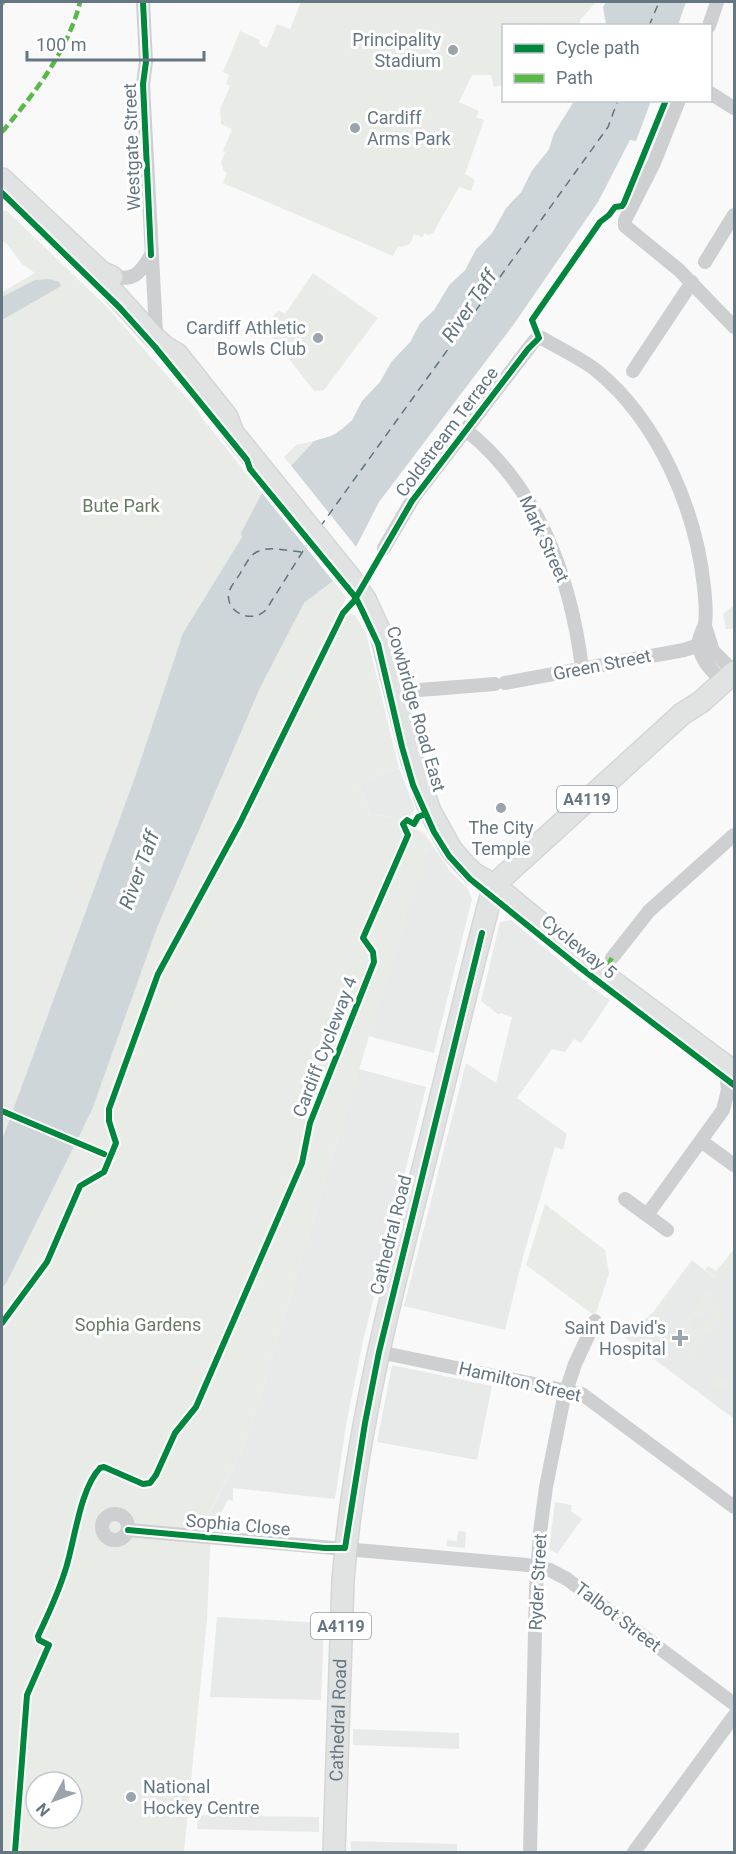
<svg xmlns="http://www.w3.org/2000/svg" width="736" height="1854" viewBox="0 0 736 1854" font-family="Roboto,sans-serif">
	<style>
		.built { fill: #e8e9e9 }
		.green { fill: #e8ebe6; fill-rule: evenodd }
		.water { fill: #ced6d9 }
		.pier { fill: #f9f9f9 }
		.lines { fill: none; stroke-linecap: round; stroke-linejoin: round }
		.ferry { stroke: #60757c; stroke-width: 1.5; stroke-dasharray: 8 6; stroke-linecap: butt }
		.primary-casing { stroke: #d5d6d7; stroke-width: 24 }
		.street { stroke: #cecfd0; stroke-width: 14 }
		.primary { stroke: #e1e2e2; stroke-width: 21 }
		.quiet { stroke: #58b947; stroke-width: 4.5; stroke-dasharray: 9 4.5; stroke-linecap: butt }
		.cycleway-casing { stroke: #fff; stroke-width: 10 }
		.cycleway { stroke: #00873e; stroke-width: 6 }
		.poi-dot { fill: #99a4ac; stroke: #fff; stroke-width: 2 }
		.labels { text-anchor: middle; stroke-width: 6; stroke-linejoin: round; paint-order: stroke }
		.shield { fill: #fff; stroke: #939fa8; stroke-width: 1.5 }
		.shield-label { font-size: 16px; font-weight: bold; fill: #657683 }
		.poi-label { font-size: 18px; fill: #657683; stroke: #fff; text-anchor: end }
		.street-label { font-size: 18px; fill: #657683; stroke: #fff }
		.park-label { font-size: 18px; fill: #687a64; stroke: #fff }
		.water-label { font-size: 20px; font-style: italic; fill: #60757c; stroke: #fff }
	</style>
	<rect width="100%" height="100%" fill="#f9f9f9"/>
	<path class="built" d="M399 768 415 809 410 818 371 815 359 784Z
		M433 846 451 872 468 889 472 899 434 1053 368 1036 415 885 427 852Z
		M511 920 590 986 610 1000 581 1043 574 1039 565 1052 552 1049 517 1098 567 1134 563 1150 555 1147 524 1253 505 1330 404 1306 466 1063 496 1083 512 1017 500 1013 499 1015 481 1001 500 922Z
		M359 1069 426 1087 363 1341 346 1425 335 1499 233 1488V1501L228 1500 217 1520 206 1519 239 1457 251 1427Z
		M734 1256V1419L611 1327 618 1323H637L648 1317 655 1310 692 1260 715 1278Z
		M392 1365 492 1386 477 1460 377 1442Z
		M555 1502 572 1505 571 1511 582 1519 557 1554 549 1549Z
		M458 1531 466 1532 465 1548 446 1546 447 1540 457 1541Z
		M217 1617 324 1623 321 1700 210 1697Z
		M353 1729 459 1733V1749L353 1745Z
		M198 1815 319 1817V1832L197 1829Z
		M351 1841 457 1844V1852H351Z"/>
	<path class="green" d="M301 2H596L581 19 579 25 504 26 503 85 494 87 491 75H472L459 102 479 111 476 117 484 120 465 174 475 180 471 191 459 187 433 233 428 235 425 233 422 237 414 234 410 244 401 247 398 246 393 256 223 183 227 173 224 171 221 162 225 152 223 151 232 129 221 124 220 109 230 86 226 84 229 75 223 72 240 31 260 40 259 44 267 48 277 24 290 29Z
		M2 210 7 211 107 307 198 411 202 418 262 493 242 537 183 633 136 774 2 1140V292L35 273 22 264 7 244 2 241Z
		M313 273 378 318 324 390 314 391 265 328 278 310 285 314Z
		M314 441 291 466 284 457 296 445Z
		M333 581 346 597 341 612 355 615 366 633 399 768 359 784 371 815 410 818 407 825 424 833 433 846 427 852 405 917 251 1427 239 1457 206 1518 211 1529 207 1619 184 1852H2V1288L7 1282 92 1110 157 928 260 688 304 603ZM36 1782H72V1818H36Z
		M733 606 734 629H726L723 614Z
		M545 1204 605 1250 609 1274 595 1316 526 1265Z
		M734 1249V1263L716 1278 705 1270 708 1266 716 1271Z
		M690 1263 692 1265 662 1306 669 1311 661 1308 658 1311 666 1317 662 1323 660 1322 663 1317 654 1311Z
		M703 1290 712 1292C707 1302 709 1315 698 1320L695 1317 689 1321 692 1328 697 1331 704 1321 711 1320 713 1315 710 1308 714 1303 723 1317 712 1333 709 1332 694 1352 696 1354 689 1364 685 1360 688 1353 686 1351 695 1338 687 1332 683 1337 677 1332 704 1296 701 1293Z
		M719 1377 734 1388 732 1393 724 1388 721 1391 712 1385Z"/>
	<path class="water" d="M606 2H686L678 25H606L603 7Z
		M574 101H651L636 141 630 140 598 202 514 324 379 502 356 547 291 466 314 441 335 434 352 420 362 401 380 382 391 362 410 342 420 323 434 310 449 285 465 270 476 249 492 233 506 208 521 192 533 168 547 152 554 133Z
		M50 279 59 282 61 286 2 320V297L35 280Z
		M262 493 333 581 304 603 260 688 157 928 92 1110 7 1282 2 1288V1140L136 774 183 633 242 537 241 533Z"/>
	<path class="pier" d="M571 100 574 101 554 133 549 149 531 172 521 192 506 208 492 233 476 249 465 270 449 285 434 310 420 323 410 342 391 362 380 381 362 400 352 420 342 429 331 436 309 442 313 438 333 432 349 418 360 399 378 380 389 360 408 340 418 321 432 308 446 283 462 268 474 247 490 231 504 207 519 191 528 170 546 148 552 132Z
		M289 463 356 547H360L358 549H354L339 530 289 468Z
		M261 491 266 493 283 513 336 579 335 583Z
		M9 1111 49 1128 80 1141 78 1147 37 1130 7 1117Z"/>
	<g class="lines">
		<path class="ferry" d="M649 26 659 2
			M320 527 608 127 618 100
			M301 552C288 551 271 546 259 551 250 554 246 564 241 572 238 578 231 585 229 592 224 611 251 625 266 610L308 543"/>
		<defs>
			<g id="primary">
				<path d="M2 179 101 272 112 277"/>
				<path d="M101 272 103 281 152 335 165 347 177 354 227 417 233 433 348 575 365 599 381 634 412 760 430 811 451 849 462 862 474 874 494 885 601 973 734 1072"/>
				<path d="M494 885 682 714 701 702 734 672"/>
				<path id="s1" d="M334 1852 343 1580C355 1434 392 1290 428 1149 450 1061 470 973 494 885"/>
			</g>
		</defs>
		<use href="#primary" class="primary-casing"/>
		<path class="street" d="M143 2 146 62 143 84 156 332 159 340
			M709 26 717 2
			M710 93 734 108
			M679 100 654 163 625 220V226L679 270 734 327
			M705 262 734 215
			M109 275C133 283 140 274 151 255
			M633 371 692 282
			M466 430C539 488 571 579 582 668
			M384 548 414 497 528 349 535 340 542 338C560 349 581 358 597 371 658 421 696 509 704 587 705 598 707 611 705 623 704 629 700 634 699 640 697 657 712 671 723 682
			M705 626 713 651 734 672
			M505 683 684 650 699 645
			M407 691 495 684
			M612 958 649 911 734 835
			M701 1141 734 1165
			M625 1199 647 1215
			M667 1230 647 1215 723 1110 728 1090 725 1064
			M379 1352 582 1394 734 1507
			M102 1527a13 13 0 1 1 26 0a13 13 0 1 1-26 0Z
			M128 1530 527 1565 550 1570 567 1579 734 1704
			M530 1852 536 1589 540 1532 546 1487 564 1397 575 1364 595 1321
			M634 1852 734 1716"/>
		<use href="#primary" class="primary"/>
		<path class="quiet" d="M2 4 3 2
			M2 132C34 94 68 51 80 2
			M607 965 612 958"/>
		<defs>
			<path id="cycleway" d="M143 2 146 62 143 84 151 255
				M2 193 120 308 155 347 247 460 250 469 356 598 362 610 378 644 402 747 413 785 434 832 449 856 470 879 578 966 734 1085
				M2 1111 104 1154
				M2 1323 47 1262 80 1186 104 1172 116 1143 109 1121V1109L158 974 240 823 343 613 354 601 412 501 528 349 539 338 532 320 600 222 609 215 615 207 622 206 624 203 666 100
				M128 1530 325 1548H345L365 1423 379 1352 482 933
				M15 1852 27 1695 49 1645 39 1640 38 1636C49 1613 59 1591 66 1568 75 1539 80 1489 100 1468L104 1467 143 1484 150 1483 156 1475 175 1433 196 1407 302 1163 310 1123 374 962 373 952 363 938 408 835 403 824 407 820 414 824 418 817 425 814"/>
		</defs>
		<use href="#cycleway" class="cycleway-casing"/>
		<use href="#cycleway" class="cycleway"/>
	</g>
	<g class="poi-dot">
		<circle cx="453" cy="50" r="6"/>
		<circle cx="355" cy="128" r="6"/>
		<circle cx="318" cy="338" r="6"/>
		<circle cx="501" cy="808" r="6"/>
		<path d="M677 1329h6v6h6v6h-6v6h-6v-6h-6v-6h6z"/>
		<circle cx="131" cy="1797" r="6"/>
	</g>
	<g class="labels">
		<g class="shield">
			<rect x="557" y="786" width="60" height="26" rx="4.5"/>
			<rect x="311" y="1613" width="60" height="26" rx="4.5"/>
		</g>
		<g class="shield-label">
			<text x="587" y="805">A4119</text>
			<text x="341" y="1632">A4119</text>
		</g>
		<g class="poi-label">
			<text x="441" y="46">Principality<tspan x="441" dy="21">Stadium</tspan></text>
			<text x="367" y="124" text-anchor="start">Cardiff<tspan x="367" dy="21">Arms Park</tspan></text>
			<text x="306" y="334">Cardiff Athletic<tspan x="306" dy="21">Bowls Club</tspan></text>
			<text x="501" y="834" text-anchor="middle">The City<tspan x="501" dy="21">Temple</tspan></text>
			<text x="666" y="1334">Saint David's<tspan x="666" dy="21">Hospital</tspan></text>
			<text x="143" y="1793" text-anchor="start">National<tspan x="143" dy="21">Hockey Centre</tspan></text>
		</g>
		<g class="street-label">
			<text transform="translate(132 147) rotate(-92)" y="6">Westgate Street</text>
			<text transform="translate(447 432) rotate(-53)" y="6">Coldstream Terrace</text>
			<text transform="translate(544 539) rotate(65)" y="6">Mark Street</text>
			<text transform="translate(602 665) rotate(-11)" y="6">Green Street</text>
			<text transform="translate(416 709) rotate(74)" y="6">Cowbridge Road East</text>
			<text transform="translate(579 947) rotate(39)" y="6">Cycleway 5</text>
			<text transform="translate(325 1047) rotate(-69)" y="6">Cardiff Cycleway 4</text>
			<text transform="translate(391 1235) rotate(-76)" y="6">Cathedral Road</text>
			<text transform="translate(520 1382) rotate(13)" y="6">Hamilton Street</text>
			<text transform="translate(238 1525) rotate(5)" y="6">Sophia Close</text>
			<text transform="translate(538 1582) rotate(-87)" y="6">Ryder Street</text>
			<text transform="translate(618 1617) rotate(37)" y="6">Talbot Street</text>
			<text dy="6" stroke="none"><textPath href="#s1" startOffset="132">Cathedral Road</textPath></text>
		</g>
		<g class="park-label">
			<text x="121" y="512">Bute Park</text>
			<text x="138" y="1331">Sophia Gardens</text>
		</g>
		<g class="water-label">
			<text transform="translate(469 306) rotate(-56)" y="7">River Taff</text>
			<text transform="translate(139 870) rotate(-70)" y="7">River Taff</text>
		</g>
	</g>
	<rect width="736" height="1854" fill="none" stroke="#657683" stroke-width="6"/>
	<rect x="502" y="24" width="210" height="78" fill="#ffffff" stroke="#c1c8cd" stroke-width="1.5"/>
	<rect x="514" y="44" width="30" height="9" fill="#00873e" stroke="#c1c8cd" stroke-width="1.5"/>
	<text x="556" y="54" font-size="18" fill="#657683">Cycle path</text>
	<rect x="514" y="74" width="30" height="9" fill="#58b947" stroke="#c1c8cd" stroke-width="1.5"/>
	<text x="556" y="84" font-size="18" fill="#657683">Path</text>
	<g transform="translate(54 1800) rotate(229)"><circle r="28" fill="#ffffff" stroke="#c1c8cd" stroke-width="1.5"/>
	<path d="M0-4.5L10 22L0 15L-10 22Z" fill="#99a4ac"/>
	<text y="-9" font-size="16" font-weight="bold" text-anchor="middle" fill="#657683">N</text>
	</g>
	<path d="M27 51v9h177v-9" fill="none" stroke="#657683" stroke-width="3"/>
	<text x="36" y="51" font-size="18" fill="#657683" stroke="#ffffff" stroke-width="4.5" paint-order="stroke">100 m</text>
</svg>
